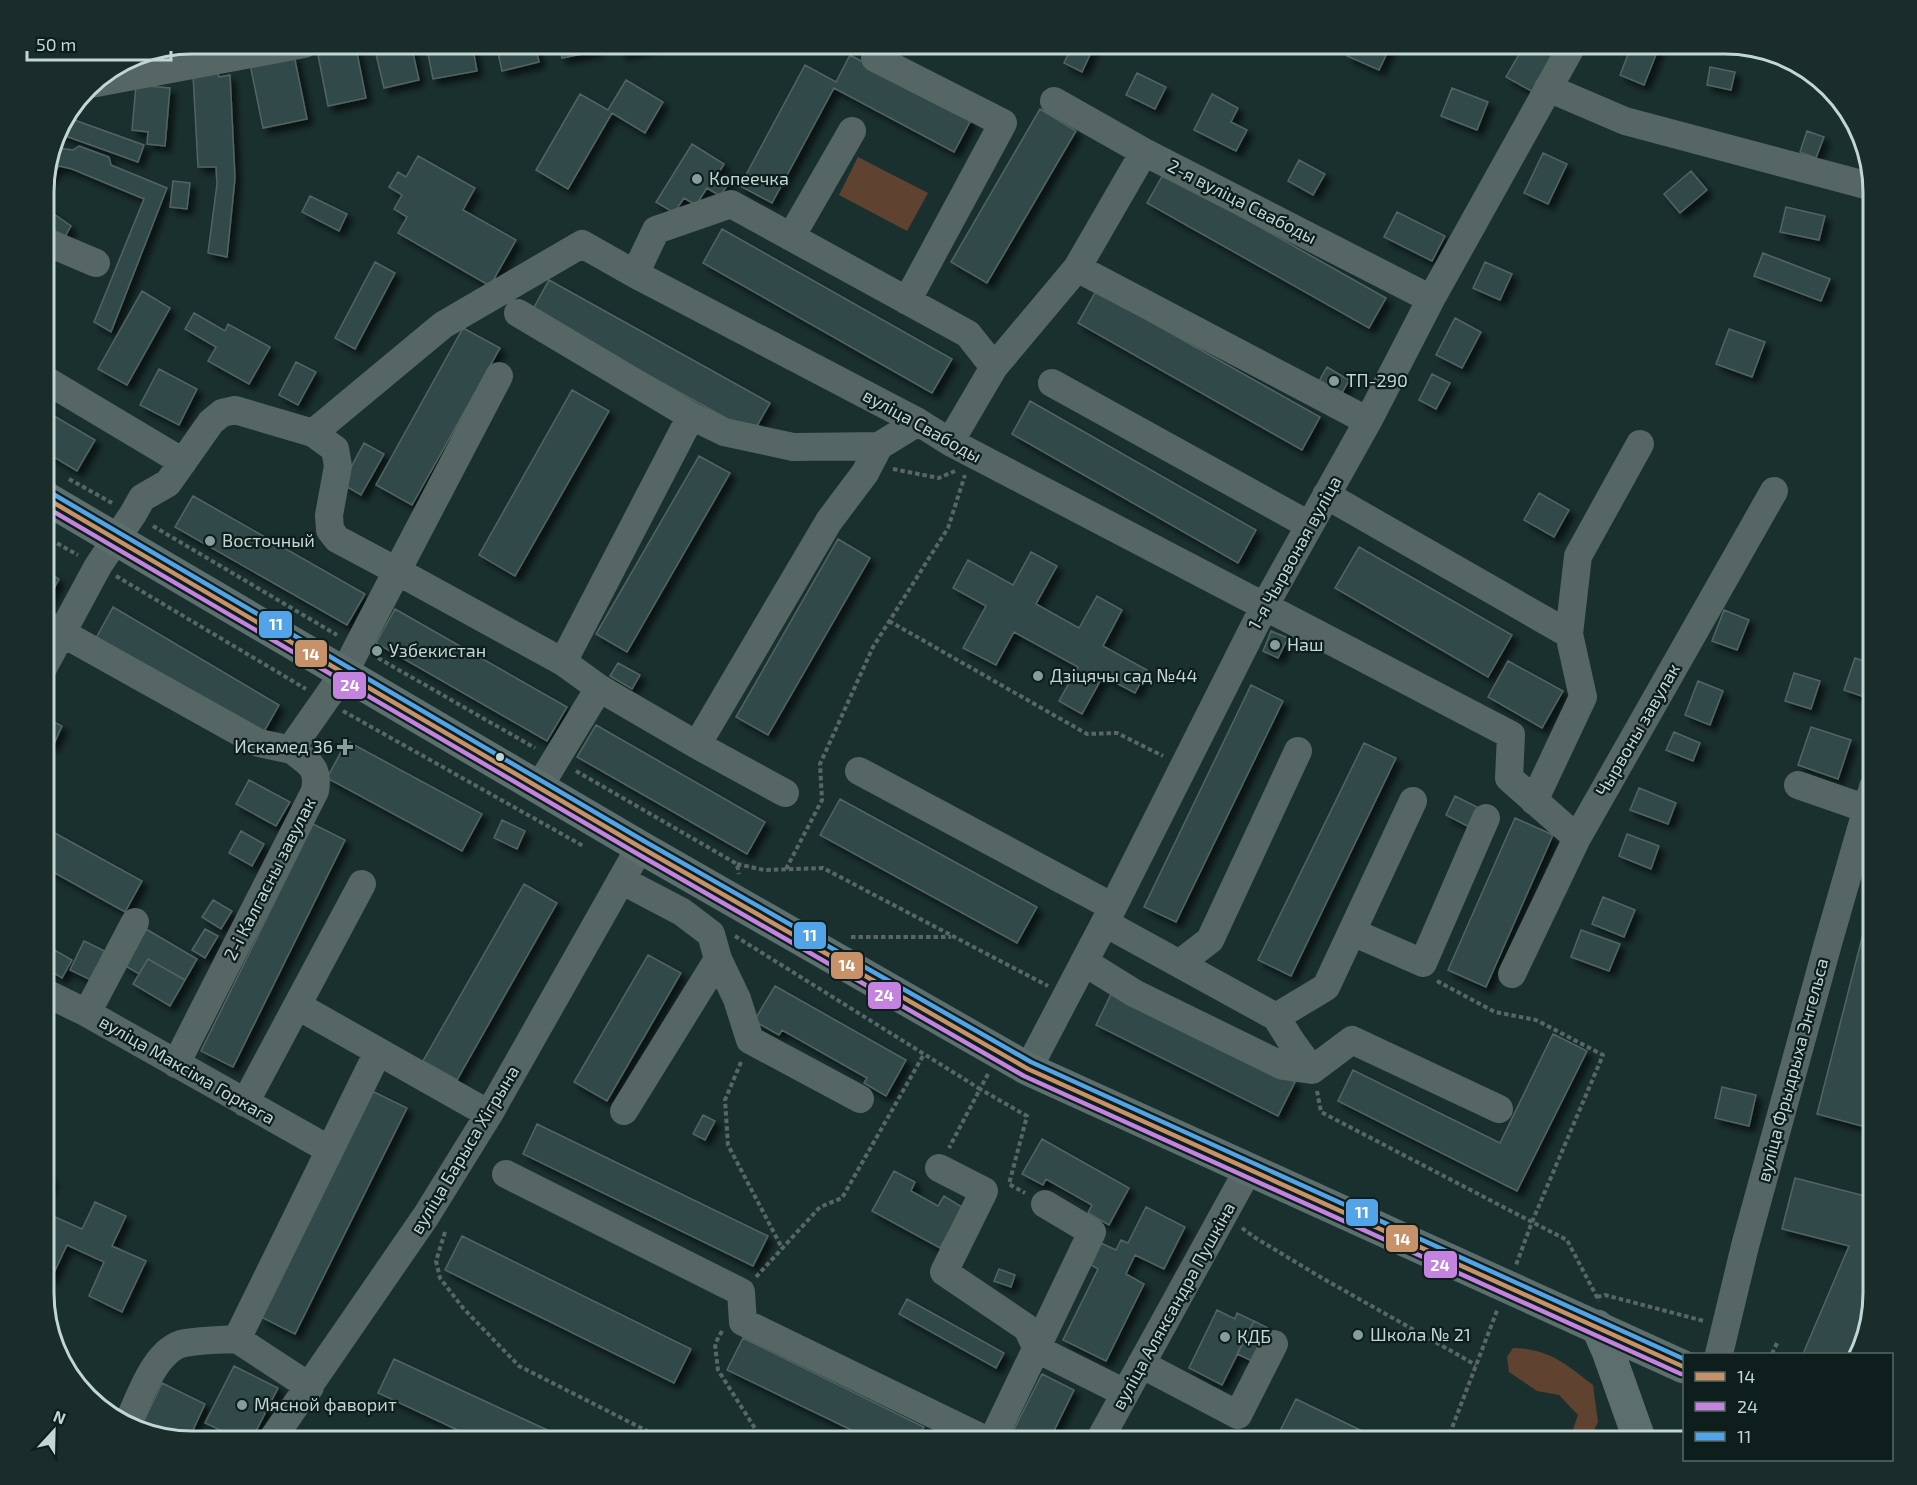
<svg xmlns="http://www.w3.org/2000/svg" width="1917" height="1485" viewBox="0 0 1917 1485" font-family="'Exo 2',sans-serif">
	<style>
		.green { fill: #604230 }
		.building { fill: #324a49; stroke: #526463; stroke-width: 1.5; filter: url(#shadow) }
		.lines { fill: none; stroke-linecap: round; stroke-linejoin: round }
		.path { stroke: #586766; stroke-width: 4; stroke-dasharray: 4.5 3; stroke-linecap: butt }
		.minor { stroke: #556664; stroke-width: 28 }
		.major { stroke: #5c6e6d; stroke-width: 33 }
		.bus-1-casing { stroke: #0d1e1c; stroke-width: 9 }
		.bus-2-casing { stroke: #0d1e1c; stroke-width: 9 }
		.bus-3-casing { stroke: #0d1e1c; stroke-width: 9 }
		.bus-1 { stroke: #c7916a; stroke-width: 4.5 }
		.bus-2 { stroke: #c483df; stroke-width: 4.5 }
		.bus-3 { stroke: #53a3e8; stroke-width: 4.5 }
		.poi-dot { fill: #879d9b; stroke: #0d1e1c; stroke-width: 2 }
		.bus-dot { fill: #c2d7d5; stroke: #0d1e1c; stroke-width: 2 }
		.labels { text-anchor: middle; stroke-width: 4.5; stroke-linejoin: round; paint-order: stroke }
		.poi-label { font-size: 18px; fill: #c2d7d5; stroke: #0d1e1c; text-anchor: start }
		.street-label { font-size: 18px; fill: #c2d7d5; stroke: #0d1e1c }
		.rim { fill: none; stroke: #c2d7d5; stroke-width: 3 }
		.line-badge { stroke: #0d1e1c; stroke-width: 2 }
		.badge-label { font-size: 16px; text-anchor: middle; font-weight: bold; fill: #fff }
	</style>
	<defs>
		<filter id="shadow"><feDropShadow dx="5.5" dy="5.5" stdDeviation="3" flood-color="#0009"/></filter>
	</defs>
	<rect width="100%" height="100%" fill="#1a302f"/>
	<path class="green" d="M192 44H244L110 70 135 55Z
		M858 157 928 193 907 231 839 195Z
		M1513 1348C1549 1349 1566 1364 1593 1385L1598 1422 1589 1441H1569L1578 1415 1559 1395 1537 1391 1509 1372 1507 1357Z"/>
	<path class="building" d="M383 44H411L419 80 384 88 374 46Z
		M426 44H472L477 71 433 79Z
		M496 44H535L539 62 502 71Z
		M559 44H596L597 51 562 58Z
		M619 44H653V47L621 54Z
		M1073 44H1095L1082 72 1064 63Z
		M1353 44H1382L1390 47 1379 70 1347 56Z
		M1525 44H1531L1555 57 1535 93 1506 77Z
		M1632 44H1651L1659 47 1644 85 1620 75Z
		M356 48 366 98 328 106 318 55Z
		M294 55 307 119 263 128 250 64Z
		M850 55 971 120 954 152 834 88 772 203 740 186 805 65 836 82Z
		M1710 67 1735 72 1731 90 1707 85Z
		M217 69 219 77 230 75 235 178 227 257 208 253 217 184 216 167H198L193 74Z
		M1137 73 1166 87 1155 109 1126 95Z
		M626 80 663 102 645 133 612 113 568 189 536 170 580 94 608 110Z
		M136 85 170 88 165 146 147 144 148 132 132 130Z
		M1452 88 1488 102 1477 130 1441 116Z
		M1212 94 1238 108 1231 122 1247 130 1236 151 1194 130Z
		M1040 109 1076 131 987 283 951 262Z
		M66 117 144 145 138 162 57 133 59 126Z
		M1807 131 1824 137 1816 158 1800 152Z
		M692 144 724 164 717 176 729 183 720 196 707 188 696 205 684 198 674 213 656 202Z
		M79 146 109 157 111 165 167 188 111 332 94 322 144 199 72 169 59 166 44 184 52 152 58 148 73 150Z
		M1543 153 1567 164 1548 204 1524 193Z
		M418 156 475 188 463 210 516 240 490 286 398 233 407 217 394 209 402 195 389 187 398 172 406 177Z
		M1299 160 1325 174 1313 195 1288 181Z
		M1691 171 1707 190 1680 213 1664 194Z
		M1164 173 1386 298 1369 328 1147 203Z
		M173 181 190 183 187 209 170 207Z
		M310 196 347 214 339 231 302 212Z
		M44 207 71 226 63 240 44 231Z
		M1786 207 1825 216 1819 240 1780 232Z
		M1397 212 1445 236 1432 261 1384 237Z
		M722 229 952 359 932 393 703 263Z
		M1763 253 1830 279 1821 301 1754 276Z
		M375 262 395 273 355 349 335 338Z
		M1485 262 1512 274 1500 300 1473 288Z
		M549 280 770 403 753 433 532 311Z
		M142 291 170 308 127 385 98 369Z
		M1096 291 1320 417 1302 450 1078 323Z
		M194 313 225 331 228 324 270 347 249 384 208 361 216 347 185 329Z
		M1455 318 1481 332 1462 368 1436 355Z
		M463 328 500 348 412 505 376 485Z
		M1729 329 1765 342 1752 377 1716 364Z
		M296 362 316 372 298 405 279 395Z
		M1327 367 1349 380 1341 395 1318 383Z
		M159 369 197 389 179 425 140 405Z
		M1432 374 1450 383 1436 409 1419 400Z
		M572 390 609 411 515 576 479 555Z
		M1030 401 1256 530 1238 563 1012 434Z
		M44 410 95 440 77 471 44 451Z
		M364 443 384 454 361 495 342 484Z
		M699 456 730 473 627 652 596 634Z
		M1539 493 1569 510 1554 537 1524 520Z
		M193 496 365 594 347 625 175 527Z
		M838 539 870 558 768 735 736 717Z
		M1359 547 1512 635 1488 677 1335 588Z
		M1031 552 1057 566 1036 604 1079 628 1097 596 1122 610 1103 646 1147 670 1135 693 1103 676 1082 714 1059 701 1078 667 1014 632 996 665 963 648 986 606 953 588 968 560 1013 585Z
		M44 570 59 579 44 607Z
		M1873 591V622L1864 619Z
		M113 607 279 705 262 735 95 640Z
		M395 609 567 707 547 741 376 643Z
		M1724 610 1749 620 1737 650 1712 641Z
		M1271 631 1288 638 1278 658 1263 651Z
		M1855 658 1873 664V700L1844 690Z
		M1508 661 1563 691 1542 728 1488 697Z
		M618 663 640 675 632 689 610 676Z
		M1794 673 1820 681 1811 709 1785 701Z
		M1698 681 1723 691 1710 725 1685 715Z
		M1251 685 1283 701 1176 922 1144 907Z
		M44 717 62 726 53 746 44 742Z
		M596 725 765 822 747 854 577 757Z
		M1811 727 1851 740 1838 779 1798 765Z
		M1674 732 1700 743 1693 761 1666 750Z
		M347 741 482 814 462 851 327 778Z
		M1364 743 1396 758 1291 976 1258 960Z
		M249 780 290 802 276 826 236 804Z
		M1639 788 1676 803 1668 824 1630 810Z
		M1455 796 1481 809 1471 828 1446 815Z
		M840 799 1037 907 1017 943 820 835Z
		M1515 818 1553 835 1486 987 1448 970Z
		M502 820 525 831 517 849 494 838Z
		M313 824 345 840 233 1067 201 1051Z
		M44 827 142 881 125 912 44 867Z
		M241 831 264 844 252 866 229 853Z
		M1627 834 1659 846 1651 869 1619 856Z
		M524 884 557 903 457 1080 423 1061Z
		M1873 895V1129L1817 1114Z
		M1603 897 1635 910 1624 937 1592 924Z
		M213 900 232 911 221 929 202 917Z
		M146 929 197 959 185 980 148 959 139 974 124 965Z
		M205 929 218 936 205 958 192 950Z
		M1581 930 1620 944 1609 971 1571 957Z
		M84 941 109 953 95 982 70 970Z
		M44 944 72 960 62 978 44 967Z
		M648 955 681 973 607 1101 574 1082Z
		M148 959 185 980 170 1006 133 984Z
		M775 986 906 1060 886 1096 864 1083 867 1078 782 1030 779 1035 754 1021Z
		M1113 990 1295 1082 1278 1116 1096 1025Z
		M1553 1034 1587 1051 1517 1191 1338 1101 1353 1070 1500 1143Z
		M1722 1087 1756 1095 1749 1126 1715 1118Z
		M372 1091 407 1108 295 1334 261 1317Z
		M703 1115 715 1121 705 1140 693 1134Z
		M537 1124 768 1236 753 1266 523 1154Z
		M1042 1139 1129 1188 1109 1225 1088 1213 1092 1205 1046 1179 1043 1185 1022 1174Z
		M894 1171 915 1182 911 1191 938 1206 944 1196 962 1207 940 1248 872 1211Z
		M44 1175 52 1179 44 1197Z
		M1795 1178 1873 1198V1294L1866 1341 1858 1354H1803L1849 1246 1782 1229Z
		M95 1202 126 1216 112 1246 146 1261 122 1312 89 1296 104 1262 67 1245 51 1279 44 1276V1212L82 1229Z
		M1146 1207 1185 1227 1164 1269 1135 1255 1126 1274 1144 1284 1106 1361 1063 1340 1098 1269 1091 1265 1101 1243 1116 1250 1121 1240 1128 1243Z
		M462 1236 691 1349 674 1383 445 1270Z
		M999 1269 1015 1275 1011 1287 994 1281Z
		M907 1299 1004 1353 996 1368 899 1314Z
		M1217 1310 1235 1319 1237 1313 1254 1321 1222 1385 1189 1368Z
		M1254 1321 1268 1328 1252 1361 1237 1354Z
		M743 1338 924 1427 916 1441H874L727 1370Z
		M394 1359 571 1441H481L378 1393Z
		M234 1366 278 1388 251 1441H243L205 1423Z
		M1042 1374 1074 1390 1049 1441H1008Z
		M162 1383 205 1404 188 1441 144 1434 139 1431Z
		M1296 1399 1383 1441H1275Z"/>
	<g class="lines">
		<path class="path" d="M44 466 57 473
			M893 469 939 478 955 471
			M69 479 112 503
			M153 526 337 635
			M44 536 78 555
			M116 576 306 689
			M889 621 1087 734 1117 733 1163 756
			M378 658 535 748
			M343 711 585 847
			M576 771 737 864 739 874
			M737 864 764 870 823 868 1048 986
			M786 869 822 800 820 764 873 647 948 528 965 475
			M735 936 980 1089 949 1148
			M851 937H951
			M1437 981 1495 1012 1536 1020 1603 1055 1532 1222 1567 1240 1599 1301
			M741 1062 725 1100 728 1145 782 1248
			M988 1074 980 1089 1027 1116 1009 1184 1025 1193
			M1317 1091 1321 1112 1532 1222 1516 1265
			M1242 1228 1254 1237 1322 1278 1476 1365
			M445 1232 436 1261 440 1278 463 1308 519 1366 655 1435 652 1441
			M756 1277 820 1207 842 1198 924 1054
			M1597 1297 1605 1295 1704 1321
			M722 1331 715 1344 718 1370 763 1441
			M1772 1354 1778 1341
			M1447 1441 1498 1308"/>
		<path class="minor" d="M875 58 1003 123 907 301
			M91 84 304 44
			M1548 88 1625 121 1873 187
			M1054 101 1144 152 1431 299
			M791 237 852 131
			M44 241 96 263
			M1077 268 1368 421
			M635 274 656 230 731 204 968 334 994 367
			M518 313 691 416 724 432 793 447 879 446 918 422
			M44 379 183 462
			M1052 383 1309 525
			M313 433 443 325 582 244 635 274 918 422 950 442 1511 735 1509 778 1577 838
			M950 442 994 367 1077 268 1144 152
			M1326 495 1569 634
			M46 624 259 743 292 750
			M563 662 691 416
			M44 666 98 566 133 514 142 498 168 483 211 422 222 413 235 410 313 433 335 449 338 466 329 515 330 530 337 539 397 571 499 376
			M697 745 829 521 865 473 879 446
			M859 771 1113 907
			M1798 785 1867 809
			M539 787 599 688
			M1534 801 1583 697 1569 634 1578 556 1640 444
			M621 880 682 912 711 934 718 959 624 1111
			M1105 923 1276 1017 1291 1041 1312 1070 1352 1040 1499 1109
			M1352 932 1423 963 1486 818
			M718 959 737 999 750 1040 860 1099
			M1084 962 1134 993 1283 1066 1312 1070
			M1180 963 1210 940 1298 751
			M1512 974 1577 838 1774 491
			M44 992 87 1013 330 1150
			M298 1006 489 1114
			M87 1013 135 922
			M1276 1017 1326 987 1413 801
			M176 1064 315 791C319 767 310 764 292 750L297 740 344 673 397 571 563 662 599 688 697 745 785 793
			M1028 1069 1113 907 1264 607 1368 421 1431 299 1573 44
			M245 1103 362 884
			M939 1168 984 1191 944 1272 1027 1328 1037 1349 1125 1393
			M506 1174 741 1292 743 1322 988 1441
			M1719 1354 1745 1246 1827 947 1873 787
			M1141 1364 1238 1415 1274 1344
			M310 1387 237 1339 378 1052
			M127 1425C139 1399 155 1348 185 1343 202 1340 220 1340 237 1339
			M271 1441 426 1216 489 1114 640 847
			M992 1441 1092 1232 1045 1204
			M1099 1441 1248 1170"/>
		<path class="major" d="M44 497 640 847 1028 1069 1684 1367
			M1597 1326 1608 1351 1640 1441"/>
		<defs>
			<path id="bus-1" d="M44 497 640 847 1028 1069 1684 1367"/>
			<path id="bus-2" d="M44 506 636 853 1024 1076 1681 1374"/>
			<path id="bus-3" d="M48 491 644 841 1031 1062 1684 1359"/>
		</defs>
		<use href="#bus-1" class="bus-1-casing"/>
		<use href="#bus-2" class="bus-2-casing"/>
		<use href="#bus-3" class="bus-3-casing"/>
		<use href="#bus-1" class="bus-1"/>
		<use href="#bus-2" class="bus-2"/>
		<use href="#bus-3" class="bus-3"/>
	</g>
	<g class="poi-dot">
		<circle cx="697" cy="179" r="6"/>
		<circle cx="1334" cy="381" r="6"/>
		<circle cx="210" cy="541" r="6"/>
		<circle cx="1275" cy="645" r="6"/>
		<circle cx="377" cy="651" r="6"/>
		<circle cx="1038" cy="676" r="6"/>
		<path d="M342 738h6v6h6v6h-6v6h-6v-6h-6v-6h6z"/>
		<circle cx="1358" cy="1335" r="6"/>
		<circle cx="1225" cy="1337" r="6"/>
		<circle cx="242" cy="1405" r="6"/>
	</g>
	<circle class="bus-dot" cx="500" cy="757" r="5"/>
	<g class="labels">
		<g class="poi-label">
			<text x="709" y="185">Копеечка</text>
			<text x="1346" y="387">ТП-290</text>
			<text x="222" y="547">Восточный</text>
			<text x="1287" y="651">Наш</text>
			<text x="389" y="657">Узбекистан</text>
			<text x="1050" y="682">Дзіцячы сад №44</text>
			<text x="333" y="753" text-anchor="end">Искамед 36</text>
			<text x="1370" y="1341">Школа № 21</text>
			<text x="1237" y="1343">КДБ</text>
			<text x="254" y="1411">Мясной фаворит</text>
		</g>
		<g class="street-label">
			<text transform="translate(1242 202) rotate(27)" y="6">2-я вуліца Свабоды</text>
			<text transform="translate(922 426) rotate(29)" y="6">вуліца Свабоды</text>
			<text transform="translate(1295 553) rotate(-61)" y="6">1-я Чырвоная вуліца</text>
			<text transform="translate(1638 730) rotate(-60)" y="6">Чырвоны завулак</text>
			<text transform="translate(270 879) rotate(-63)" y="6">2-і Калгасны завулак</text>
			<text transform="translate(187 1070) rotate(30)" y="6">вуліца Максіма Горкага</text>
			<text transform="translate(1793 1070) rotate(-75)" y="6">вуліца Фрыдрыха Энгельса</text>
			<text transform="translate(465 1150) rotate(-59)" y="6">вуліца Барыса Хігрына</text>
			<text transform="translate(1174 1306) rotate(-61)" y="6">вуліца Аляксандра Пушкіна</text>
		</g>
	</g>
	<path d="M0 0H1917V1485H0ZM192 54H1725A138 138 0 0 1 1863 192V1293A138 138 0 0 1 1725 1431H192A138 138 0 0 1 54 1293V192A138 138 0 0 1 192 54Z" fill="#1b2d2b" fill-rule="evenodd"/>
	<path class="rim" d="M192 54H1725A138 138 0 0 1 1863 192V1293A138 138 0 0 1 1725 1431H192A138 138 0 0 1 54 1293V192A138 138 0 0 1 192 54Z"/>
	<g class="line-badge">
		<rect x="258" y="610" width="35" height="29" rx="6" fill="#53a3e8"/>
		<rect x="294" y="639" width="34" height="29" rx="6" fill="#c7916a"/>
		<rect x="332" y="671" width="35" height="29" rx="6" fill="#c483df"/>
		<rect x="793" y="921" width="34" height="29" rx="6" fill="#53a3e8"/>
		<rect x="830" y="951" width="34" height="29" rx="6" fill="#c7916a"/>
		<rect x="867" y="981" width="35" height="29" rx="6" fill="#c483df"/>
		<rect x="1345" y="1198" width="34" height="29" rx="6" fill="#53a3e8"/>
		<rect x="1385" y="1224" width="34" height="29" rx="6" fill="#c7916a"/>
		<rect x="1423" y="1250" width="35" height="29" rx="6" fill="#c483df"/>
	</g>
	<g class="badge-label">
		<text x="276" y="630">11</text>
		<text x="311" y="660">14</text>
		<text x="350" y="691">24</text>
		<text x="810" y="941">11</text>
		<text x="847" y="971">14</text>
		<text x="884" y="1001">24</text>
		<text x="1362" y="1218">11</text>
		<text x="1402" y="1245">14</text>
		<text x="1440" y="1271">24</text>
	</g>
	<rect x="1683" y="1353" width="210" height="108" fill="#0d1e1c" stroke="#556866" stroke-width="1.5"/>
	<rect x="1695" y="1372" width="30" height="9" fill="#c7916a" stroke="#556866" stroke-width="1.5"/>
	<text x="1737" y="1383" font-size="18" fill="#c2d7d5">14</text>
	<rect x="1695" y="1402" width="30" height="9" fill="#c483df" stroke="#556866" stroke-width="1.5"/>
	<text x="1737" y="1413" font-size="18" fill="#c2d7d5">24</text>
	<rect x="1695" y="1432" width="30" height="9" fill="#53a3e8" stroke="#556866" stroke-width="1.5"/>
	<text x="1737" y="1443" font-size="18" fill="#c2d7d5">11</text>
	<g transform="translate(54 1431) rotate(22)" stroke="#0d1e1c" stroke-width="4.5" paint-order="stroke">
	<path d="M0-4.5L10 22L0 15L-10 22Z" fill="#c2d7d5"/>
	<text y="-9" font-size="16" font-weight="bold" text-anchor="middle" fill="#c2d7d5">N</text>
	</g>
	<path d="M27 51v9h144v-9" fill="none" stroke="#c2d7d5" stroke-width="3"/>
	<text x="36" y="51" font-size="18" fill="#c2d7d5" stroke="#0d1e1c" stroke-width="4.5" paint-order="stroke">50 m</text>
</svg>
